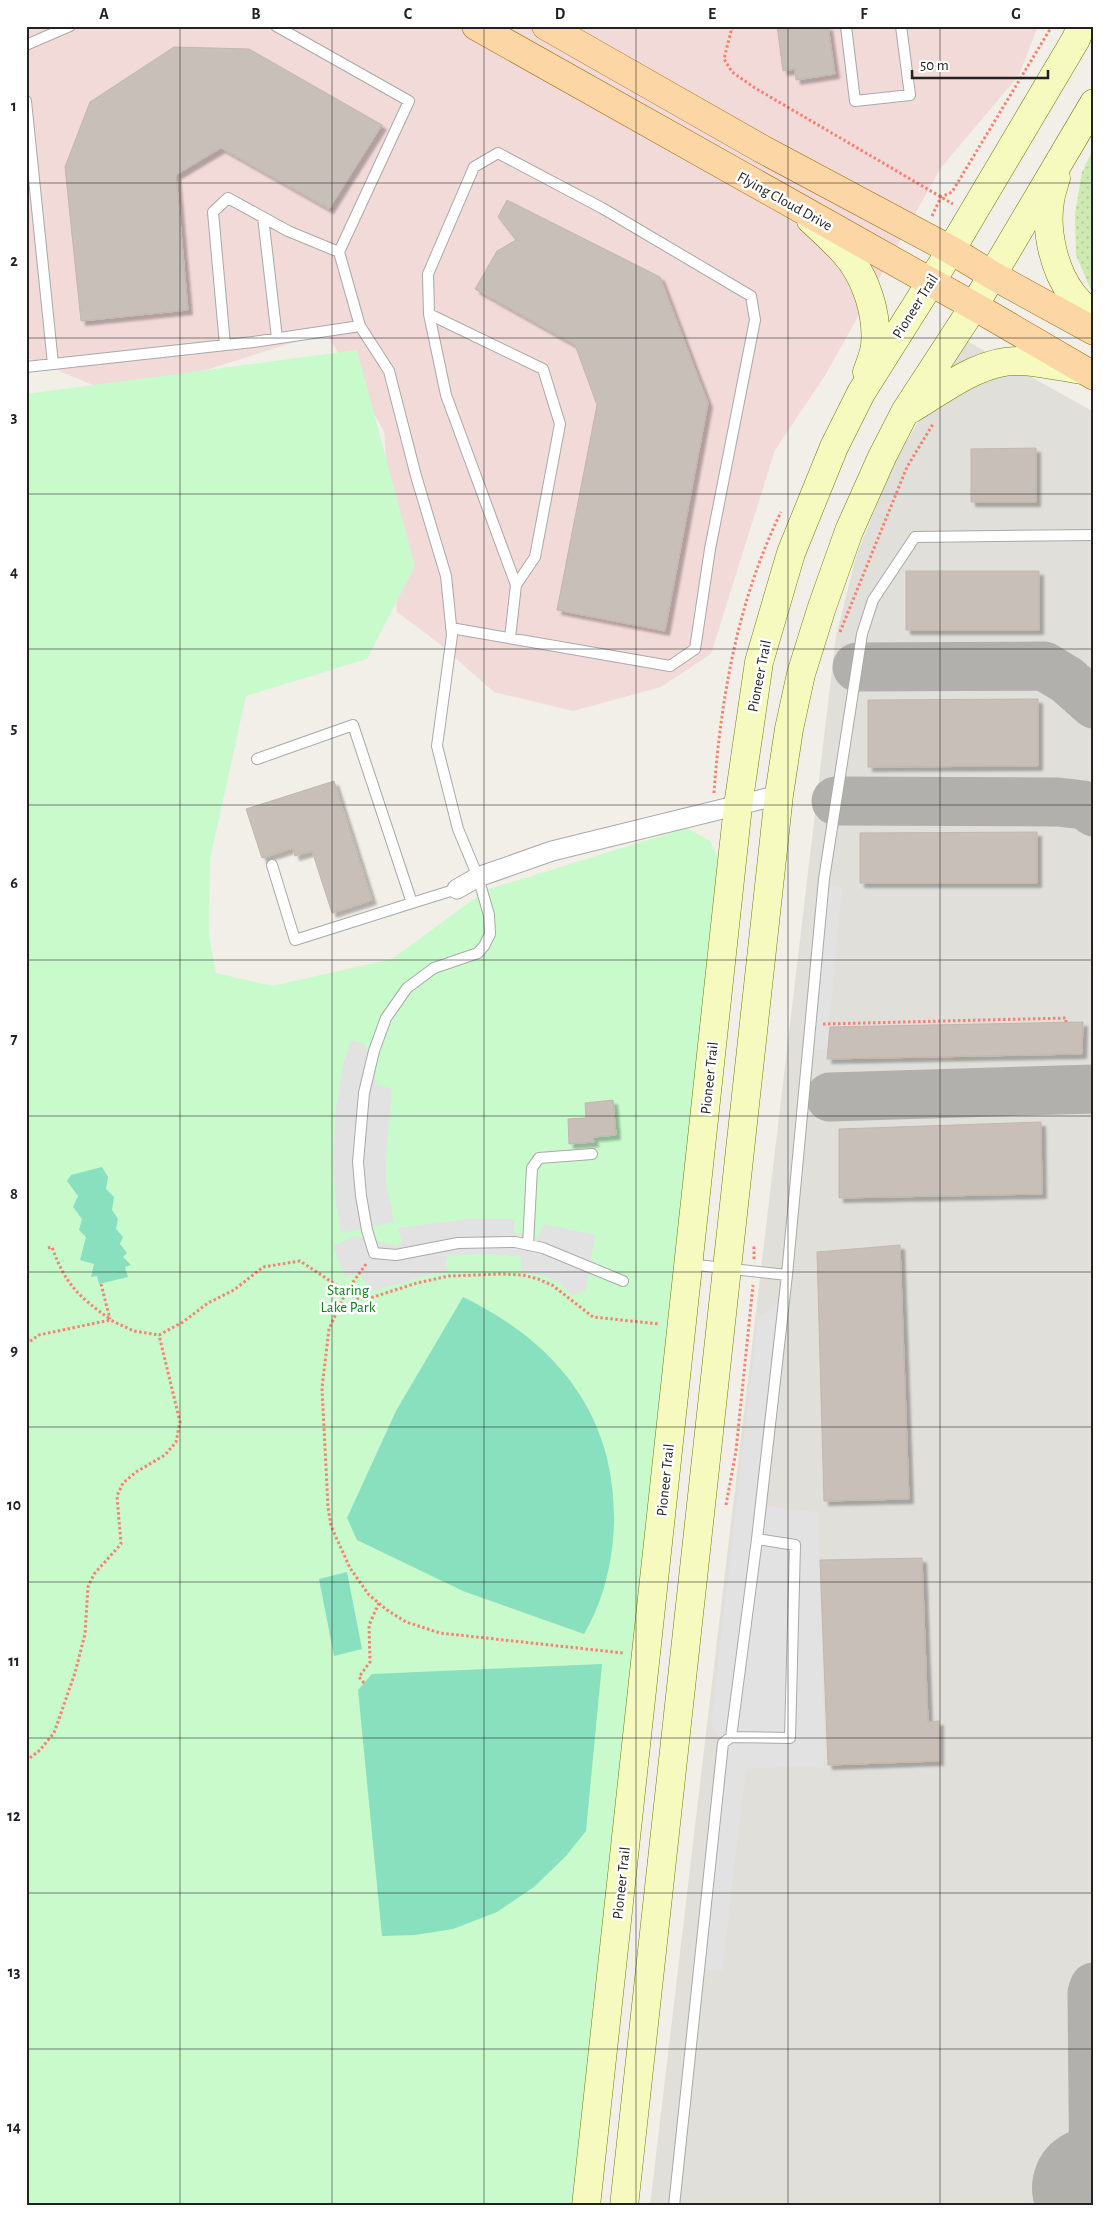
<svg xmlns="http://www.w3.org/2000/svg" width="1120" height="2232" viewBox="0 0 1120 2232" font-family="'Alegreya Sans',sans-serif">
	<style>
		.commercial { fill: #f2dad9 }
		.airport { fill: #e1dfda }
		.grass { fill: url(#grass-dots) }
		.park { fill: #c8facc }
		.pitch { fill: #88e0be }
		.parking { fill: #e2e2e2 }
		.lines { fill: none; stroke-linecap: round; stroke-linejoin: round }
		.taxiway { stroke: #b1b0ac; stroke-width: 49 }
		.runway { stroke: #b1b0ac; stroke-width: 122 }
		.building { fill: #c7bfb8; stroke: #c4b6ab; filter: url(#shadow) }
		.service-casing { stroke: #a9a9a9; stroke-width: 12 }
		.minor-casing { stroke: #a9a9a9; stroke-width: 21 }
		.secondary-casing { stroke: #707d05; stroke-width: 29 }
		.primary-casing { stroke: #a06b00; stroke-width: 29 }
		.path { stroke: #fa8072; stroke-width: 3; stroke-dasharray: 2.5 2.5; stroke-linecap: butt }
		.service { stroke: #fff; stroke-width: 10 }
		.minor { stroke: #fff; stroke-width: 19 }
		.secondary { stroke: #f7fabf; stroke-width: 28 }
		.primary { stroke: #fcd6a4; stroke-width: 28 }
		.grid { fill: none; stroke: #222; stroke-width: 1; stroke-opacity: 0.55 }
		.labels { text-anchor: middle; stroke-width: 5; stroke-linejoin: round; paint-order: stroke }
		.street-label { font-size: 15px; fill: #222; stroke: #fff }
		.park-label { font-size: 15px; fill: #0c8416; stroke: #fff }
		.neatline { fill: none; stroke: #222; stroke-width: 2 }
		.grid-label { font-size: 16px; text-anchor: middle; font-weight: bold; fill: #222 }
	</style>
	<defs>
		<pattern id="grass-dots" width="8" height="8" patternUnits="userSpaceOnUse" patternTransform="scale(1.25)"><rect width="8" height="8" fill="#cdebb0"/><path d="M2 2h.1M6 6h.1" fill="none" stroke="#b0c997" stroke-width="1.8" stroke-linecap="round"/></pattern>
		<filter id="shadow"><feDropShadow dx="4.5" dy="4.5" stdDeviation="1" flood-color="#0004"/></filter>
	</defs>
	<rect width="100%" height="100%" fill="#f2efe9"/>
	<path class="commercial" d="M26 26H1038L1019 75 940 169 826 374 775 450 711 654 661 687 573 711 494 692 436 641 397 612 384 431 326 332 206 370 107 391 26 357Z"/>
	<path class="airport" d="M967 341 1094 412V2206H650L836 636 856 557 893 464Z"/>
	<path class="grass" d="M1094 148V292L1090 288 1076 255 1075 214 1082 172Z"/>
	<path class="park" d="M357 350 415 566 367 659 246 696 210 859 209 935 216 973 272 986 392 959 486 890 687 828 710 841 719 860 574 2206H26V394Z"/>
	<path class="pitch" d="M102 1167 108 1177 106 1189 114 1197 112 1210 118 1219 116 1229 123 1237 120 1244 127 1253 123 1257 131 1265 125 1267 128 1277 99 1284 97 1276 91 1277 94 1264 80 1260 86 1237 79 1230 82 1219 73 1207 78 1196 67 1181 71 1175Z
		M463 1297C556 1342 616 1415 614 1522 613 1561 604 1600 584 1634L463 1591 357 1540 347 1518 396 1411Z
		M347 1572 362 1649 334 1656 319 1579Z
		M602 1664 586 1831 566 1856 534 1887 497 1912 453 1929 415 1935 382 1936 358 1690 372 1674Z"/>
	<path class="parking" d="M827 884 842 887 827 1050 810 1049Z
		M351 1040 365 1044 377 1085 392 1089 386 1156V1183L394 1222 341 1233 336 1202 333 1165 336 1109 343 1066Z
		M468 1219H514V1233L538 1238 543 1224 595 1235 586 1290 572 1296 561 1284 545 1276 521 1272V1256L478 1254 448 1256 446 1261 448 1272 429 1275 369 1292 361 1275 357 1273 345 1277 333 1246 356 1236 398 1246 402 1241 398 1228Z
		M778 1304 754 1505 818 1512 825 1750 824 1768 804 1766 746 1769 722 1971 699 1969 725 1748 711 1725 758 1318Z"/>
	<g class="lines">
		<path class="taxiway" d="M857 667 1044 666 1067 680 1094 704
			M836 801 1058 802 1084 805 1094 812
			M830 1097 1094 1089
			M1094 1987 1092 1993 1094 2201"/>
		<path class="runway" d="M1093 2188H1094"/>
	</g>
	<path class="building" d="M777 26H828L835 74 796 80 795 69 783 71Z
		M174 47 249 49 382 125 329 209 221 148 176 175 188 310 81 321 65 167 90 102Z
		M507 200 660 277 708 403 665 631 557 610 597 405 575 345 475 289 497 251 516 240 498 217Z
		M1036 448V502H971V449Z
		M906 571H1039V630H906Z
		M1038 699V766L868 767V700Z
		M334 781 372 900 332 913 312 851 295 856 293 848 262 858 246 809Z
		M1037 832V883H860V833Z
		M1083 1022 1082 1054 827 1059 830 1027Z
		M613 1100 616 1135 593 1137 594 1142 569 1144 568 1119 586 1118 585 1103Z
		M1041 1122 1042 1194 839 1198V1129Z
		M900 1245 909 1499 824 1501 817 1252Z
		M922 1558 928 1722 939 1721V1761L828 1765 820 1560Z"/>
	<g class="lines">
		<defs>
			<path id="service" d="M276 26 409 101 339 252 360 326 389 371 416 476 446 576 452 635 437 746 458 829 478 877 489 915 490 934 484 946 478 953 434 968 407 988 386 1018 374 1051 364 1093 358 1162 361 1196 367 1230 374 1253 396 1255 458 1243 515 1242 543 1248 623 1281
				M846 26 855 101 910 95 901 26
				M26 45 70 26
				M26 101 53 364
				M263 217 277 338
				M429 314 543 369 560 424 535 557 516 585
				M225 345 213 212 228 198 288 231 339 252
				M26 367 253 342 360 326
				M451 628 670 666 695 649 710 549 755 320 751 296 602 208 498 153 474 167 428 274 429 314 446 395 516 585 510 638
				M257 759 353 725 412 903 457 889
				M272 865 295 940 412 903
				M528 1245 532 1168 539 1158 592 1154
				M688 1264 787 1275
				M757 1539 787 1275 824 879 862 634 873 600 915 537 1094 535
				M674 2206 723 1743 731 1737 790 1738 795 1545 757 1539 731 1737"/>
			<path id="minor" d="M457 889 478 877 552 851 779 795"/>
			<path id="secondary" d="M1056 178C1054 185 1051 193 1050 201 1045 231 1054 270 1072 294 1079 303 1087 310 1094 318
				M811 220C822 230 834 241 844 252 866 276 878 314 875 346 874 354 870 364 867 372
				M909 410C942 391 980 359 1020 361 1041 362 1062 367 1082 370
				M586 2206 738 806 759 662 791 553 834 447 861 393 951 250 1076 39 1081 26
				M624 2206 779 795 789 729 801 674 822 607 849 531 882 457 905 412 974 306 1094 103"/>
			<path id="primary" d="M476 26 993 317 1094 376
				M546 26 762 149 951 250 992 275 1094 331"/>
		</defs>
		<use href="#service" class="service-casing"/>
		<use href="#minor" class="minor-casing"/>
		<use href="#secondary" class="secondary-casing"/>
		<use href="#primary" class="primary-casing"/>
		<path class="path" d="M729 26 731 31 724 59 732 72 755 88 953 204
			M932 216 941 197 952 192 1052 26
			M840 632 907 467 933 424
			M714 793C721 696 738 600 781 512
			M823 1024 1066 1018V1022
			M48 1248 52 1247C65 1284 79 1297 110 1319
			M754 1259V1245
			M366 1264 346 1292 329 1329 322 1388 328 1507 331 1526 350 1568 369 1595 387 1610 406 1622 440 1633 623 1653
			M101 1284 110 1319
			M26 1344 39 1335 110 1320 134 1331 159 1335 183 1322 208 1303 234 1290 263 1267 300 1261 356 1298 367 1299 417 1283 449 1276 501 1274 523 1275 538 1279 552 1285 593 1317 659 1324
			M726 1505 736 1451 753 1285
			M364 1683 359 1677 370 1662 369 1625 379 1603
			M26 1761 40 1750 54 1733 75 1673 85 1634 88 1587 94 1574 121 1544 117 1496 123 1483 136 1472 165 1455 176 1442 180 1422 159 1335"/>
		<use href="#service" class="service"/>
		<use href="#minor" class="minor"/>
		<use href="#secondary" class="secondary"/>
		<use href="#primary" class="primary"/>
	</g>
	<path class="grid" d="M180 26V2206M332 26V2206M484 26V2206M636 26V2206M788 26V2206M940 26V2206M26 183H1094M26 338H1094M26 494H1094M26 649H1094M26 805H1094M26 960H1094M26 1116H1094M26 1272H1094M26 1427H1094M26 1582H1094M26 1738H1094M26 1893H1094M26 2049H1094"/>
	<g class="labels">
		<g class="street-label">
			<text transform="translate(785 201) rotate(29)" y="5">Flying Cloud Drive</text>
			<text transform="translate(915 306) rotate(-58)" y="5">Pioneer Trail</text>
			<text transform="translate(759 676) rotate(-79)" y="5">Pioneer Trail</text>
			<text transform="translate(709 1078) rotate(-84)" y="5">Pioneer Trail</text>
			<text transform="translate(665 1480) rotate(-84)" y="5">Pioneer Trail</text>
			<text transform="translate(621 1883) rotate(-84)" y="5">Pioneer Trail</text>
		</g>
		<g class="park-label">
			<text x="348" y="1295">Staring<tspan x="348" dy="17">Lake Park</tspan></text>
		</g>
	</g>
	<rect width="1120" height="2232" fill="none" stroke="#ffffff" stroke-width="55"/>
	<path d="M912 70v8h136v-8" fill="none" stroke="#222222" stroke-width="2.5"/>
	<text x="920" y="70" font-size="15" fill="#222222" stroke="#ffffff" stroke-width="4" paint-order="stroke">50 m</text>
	<rect x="28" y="28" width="1064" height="2176" class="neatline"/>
	<g class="grid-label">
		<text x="104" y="19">A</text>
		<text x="256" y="19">B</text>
		<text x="408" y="19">C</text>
		<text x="560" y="19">D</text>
		<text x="712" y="19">E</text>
		<text x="864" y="19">F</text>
		<text x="1016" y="19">G</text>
		<text x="14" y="111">1</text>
		<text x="14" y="266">2</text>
		<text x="14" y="422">3</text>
		<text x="14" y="577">4</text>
		<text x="14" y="733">5</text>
		<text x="14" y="888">6</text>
		<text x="14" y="1044">7</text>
		<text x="14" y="1199">8</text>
		<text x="14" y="1355">9</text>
		<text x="14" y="1510">10</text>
		<text x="14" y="1666">11</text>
		<text x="14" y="1821">12</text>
		<text x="14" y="1977">13</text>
		<text x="14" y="2132">14</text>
	</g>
</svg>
